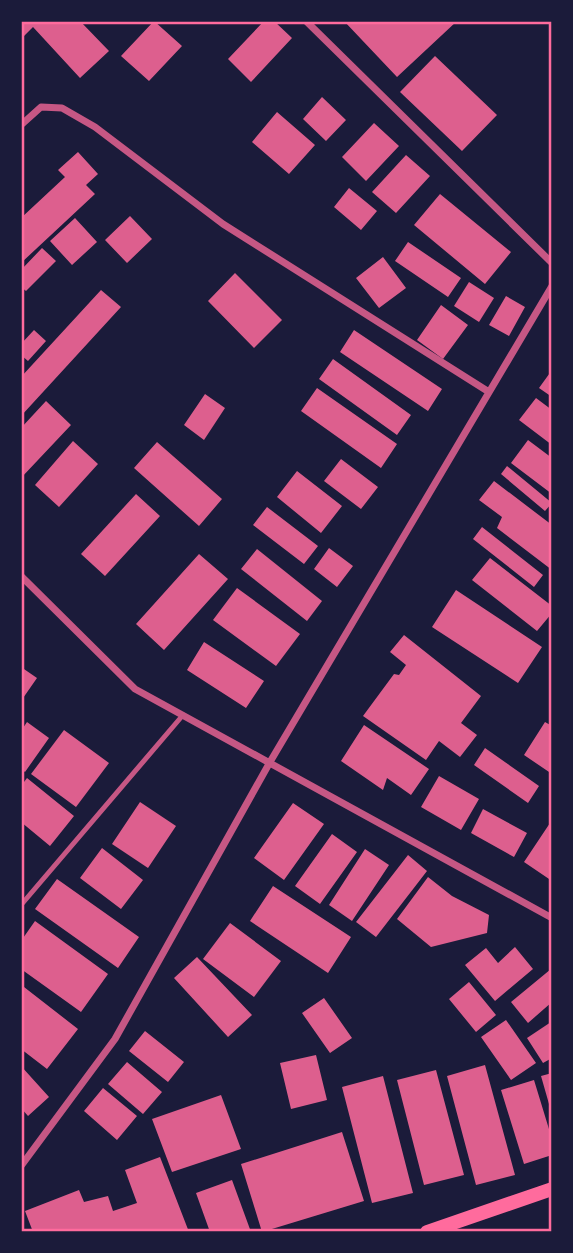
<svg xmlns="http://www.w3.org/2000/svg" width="573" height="1253" viewBox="0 0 573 1253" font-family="Quicksand,sans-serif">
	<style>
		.building { fill: #dd5f8e }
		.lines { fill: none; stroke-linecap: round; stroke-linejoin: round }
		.service { stroke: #c65784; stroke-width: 5 }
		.minor { stroke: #c65784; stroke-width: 7 }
		.secondary { stroke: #ff6b9d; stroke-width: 14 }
		.neatline { fill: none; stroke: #ff6b9d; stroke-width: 2.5 }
	</style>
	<rect width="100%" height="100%" fill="#1b1b3a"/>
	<path class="building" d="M21 21H80L109 51 80 78 33 27 21 39Z
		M154 21 182 46 149 81 121 56Z
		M264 21H274L292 38 251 82 228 59Z
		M344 21H457L397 77Z
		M435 56 497 115 462 151 400 92Z
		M322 97 346 120 326 141 303 119Z
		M277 112 315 145 289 174 252 142Z
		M374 123 399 146 366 181 342 157Z
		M78 152 98 174 86 185 95 194 21 263V218L65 177 58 170Z
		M406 155 430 176 396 213 372 192Z
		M349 188 377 211 361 230 334 207Z
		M440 194 511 252 485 284 414 225Z
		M130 216 152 239 127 263 105 240Z
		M75 218 97 242 72 265 50 241Z
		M408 242 461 278 448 297 395 261Z
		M42 248 56 261 26 291 21 287V270Z
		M383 257 406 288 379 308 356 278Z
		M235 273 282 320 254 348 208 301Z
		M469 282 494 298 479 322 454 306Z
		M101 290 121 307 21 416V377Z
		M506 296 525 307 509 336 489 325Z
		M441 305 468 325 443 359 417 340Z
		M34 330 46 341 28 361 21 355V344Z
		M354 330 442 389 428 411 340 352Z
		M333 359 411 415 397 435 319 379Z
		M552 370V397L539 388Z
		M317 388 397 444 381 468 301 411Z
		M205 394 225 408 204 440 184 425Z
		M536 398 552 410V445L519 420Z
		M46 401 71 425 21 478V428Z
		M528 440 552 458V494L511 463Z
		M73 441 98 464 59 507 35 485Z
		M157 442 222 499 199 526 134 468Z
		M341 459 378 487 361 509 324 481Z
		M507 466 552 503 545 511 501 474Z
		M297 471 342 506 321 533 277 497Z
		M494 481 552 525V570L497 528 502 517 479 500Z
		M136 494 160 516 105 576 81 554Z
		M267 507 318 546 304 564 253 525Z
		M482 527 543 575 534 587 473 539Z
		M329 548 353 566 337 587 314 569Z
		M257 549 322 601 307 621 241 569Z
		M199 554 228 579 164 650 136 624Z
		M490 558 552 606V613L537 631 472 580Z
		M237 588 300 634 276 666 213 620Z
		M456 590 542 647 518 683 432 627Z
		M404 635 481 696 461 723 477 735 460 757 439 741 426 760 363 716 394 674 399 675 406 665 390 652Z
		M204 642 264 681 246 708 187 670Z
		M21 667 37 678 21 701Z
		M27 722 49 738 25 772 21 769V731Z
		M545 722 552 726V774L524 755Z
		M364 725 429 769 411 795 387 778 383 790 341 761Z
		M64 730 109 763 76 807 31 774Z
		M485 748 539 786 528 803 474 765Z
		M439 776 479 799 461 830 421 807Z
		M27 778 74 816 50 846 21 822V786Z
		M140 802 176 826 148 868 112 844Z
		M293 803 324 824 284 880 254 858Z
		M483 809 527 833 514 857 471 833Z
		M552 820V881L524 862Z
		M332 834 357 852 320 904 295 886Z
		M102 848 143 880 121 909 80 878Z
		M365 849 389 865 352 921 329 905Z
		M408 855 427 871 376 937 356 922Z
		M428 877 452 896 489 915 487 933 431 947 397 919Z
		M57 879 139 937 118 968 35 909Z
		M273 886 351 937 328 973 250 921Z
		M35 921 108 974 81 1012 21 969V941Z
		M230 923 281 961 254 997 203 959Z
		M515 947 533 969 495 1001 465 965 486 948 498 963Z
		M197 957 252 1015 228 1037 174 978Z
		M551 969 552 1002 528 1023 511 1002Z
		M469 982 496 1015 476 1032 449 999Z
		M24 987 78 1029 47 1069 21 1049V991Z
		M324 998 352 1038 330 1053 302 1013Z
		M506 1020 536 1063 511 1080 481 1037Z
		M551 1022 552 1058 543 1063 527 1038Z
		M145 1031 184 1062 168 1082 129 1051Z
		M316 1055 327 1100 291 1109 280 1063Z
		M127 1062 162 1092 143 1114 108 1084Z
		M485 1065 515 1175 476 1185 447 1076Z
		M21 1066 49 1097 28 1116 21 1108Z
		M436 1070 464 1175 424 1185 397 1080Z
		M552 1073V1111H551L541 1076Z
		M383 1076 413 1193 372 1203 342 1087Z
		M534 1080 552 1139V1155L524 1164 501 1090Z
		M103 1088 137 1116 117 1140 84 1111Z
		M221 1095 241 1149 172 1172 152 1119Z
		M342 1132 364 1201 262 1232 241 1164Z
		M160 1157 189 1232H33L25 1211 79 1190 84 1202 108 1196 113 1211 137 1203 125 1170Z
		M232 1180 251 1232H210L196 1193Z"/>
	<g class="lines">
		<path class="service" d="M21 905 183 715"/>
		<path class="minor" d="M306 21 552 263
			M21 125 41 107 62 108 95 127 223 224 489 392
			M21 576 135 689 552 918
			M21 1166 115 1039 270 762 552 286"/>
		<path class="secondary" d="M427 1232 552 1189"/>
	</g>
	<rect width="573" height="1253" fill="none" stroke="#1b1b3a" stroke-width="46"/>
	<rect x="23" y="23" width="527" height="1207" class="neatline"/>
</svg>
